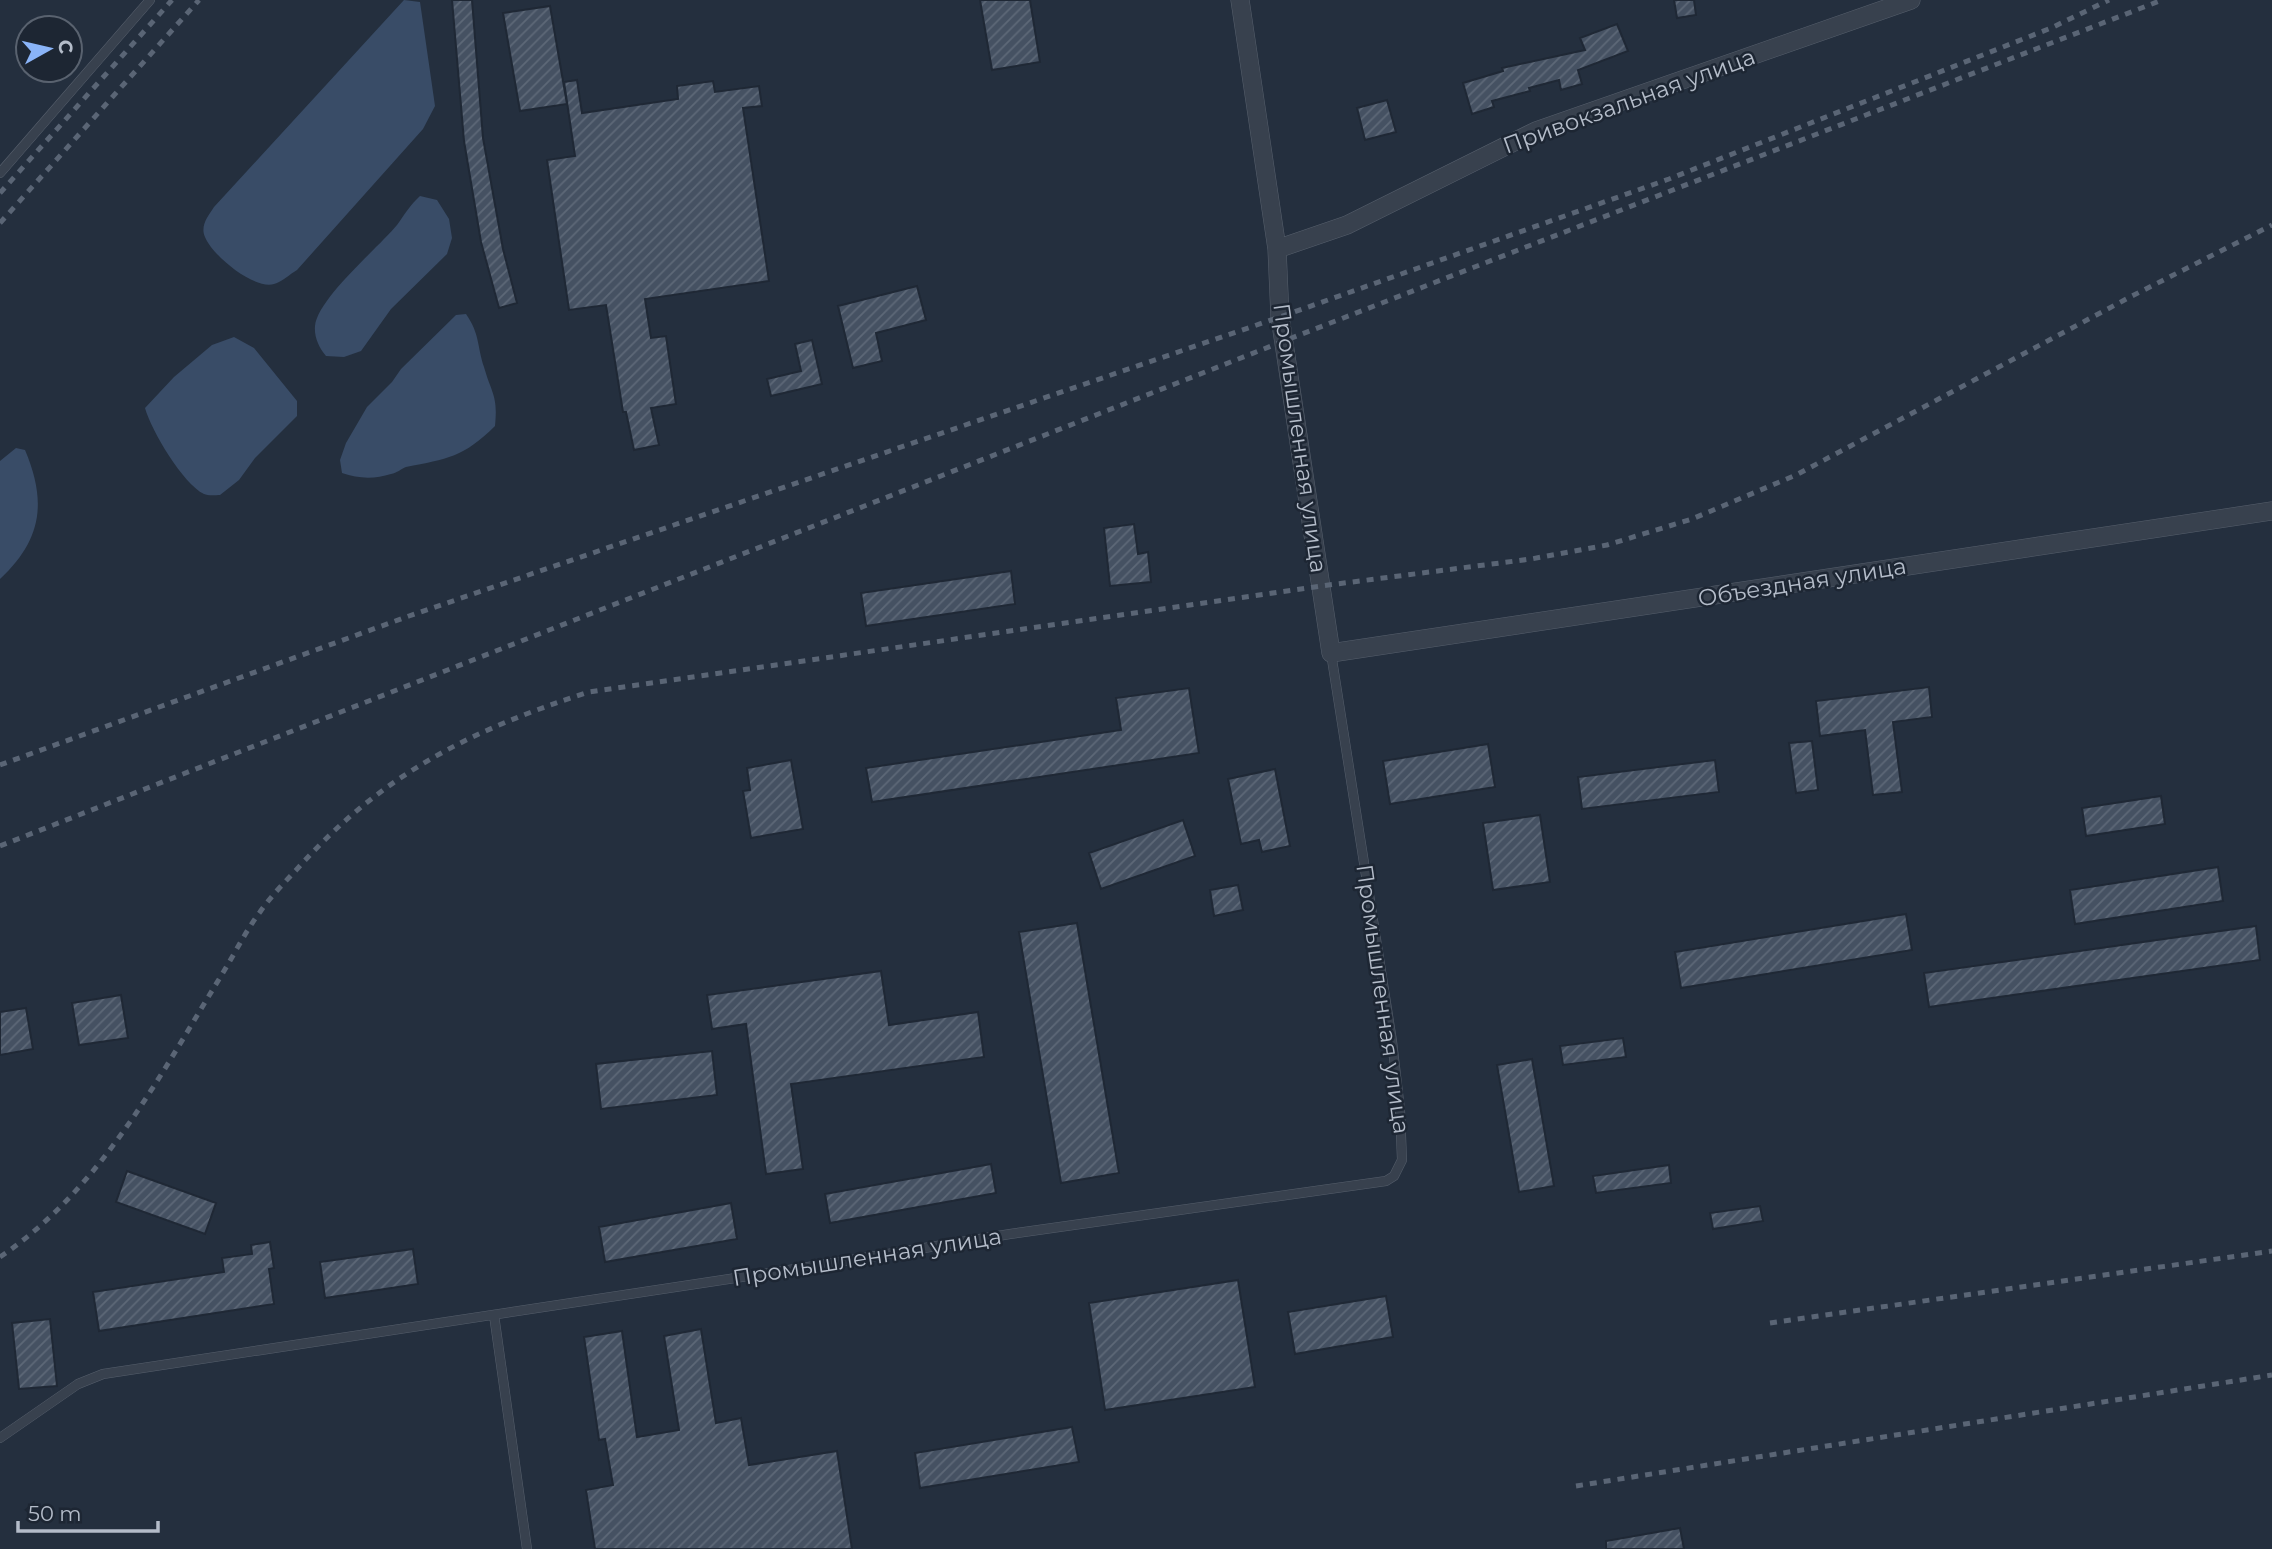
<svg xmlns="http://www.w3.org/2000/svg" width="2272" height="1549" viewBox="0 0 2272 1549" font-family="Montserrat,sans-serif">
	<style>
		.water { fill: #394c67 }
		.building { fill: url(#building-hatch); stroke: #1f2835; stroke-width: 2 }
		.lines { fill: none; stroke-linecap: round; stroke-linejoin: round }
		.lane-casing { stroke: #565f6c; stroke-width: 10 }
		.street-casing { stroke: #565f6c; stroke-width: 19 }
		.lane { stroke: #38414e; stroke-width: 9 }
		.street { stroke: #38414e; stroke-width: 18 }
		.rail { stroke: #5a6575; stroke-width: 5; stroke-dasharray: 7 7; stroke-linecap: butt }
		.labels { text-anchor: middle; stroke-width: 5; stroke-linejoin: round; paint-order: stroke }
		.street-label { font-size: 23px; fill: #b4bcc9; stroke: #1d2633 }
	</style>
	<defs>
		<pattern id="building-hatch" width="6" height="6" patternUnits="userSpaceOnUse" patternTransform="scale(1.75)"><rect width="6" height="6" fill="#455162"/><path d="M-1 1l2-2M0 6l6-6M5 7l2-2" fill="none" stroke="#5d6877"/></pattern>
	</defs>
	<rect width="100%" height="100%" fill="#242f3e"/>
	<path class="water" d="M404 0 420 2 435 106 423 129 297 270C290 274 282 282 274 284 254 290 212 255 205 237 200 226 208 216 214 207Z
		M420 196 437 200 449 219 452 238 447 254 391 309 361 351 344 357 326 356C319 348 314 337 315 326 318 298 378 248 397 225 405 214 410 205 420 196Z
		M466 314C480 334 477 346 484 367 492 395 498 395 495 426 464 457 447 459 406 467 401 469 397 473 391 474 375 479 359 479 342 473L340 460 346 443 367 407 392 382 401 369 456 315Z
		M234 337 254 348 297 401V416L255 458 239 480 220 495C216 495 208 496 204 494 183 484 151 430 145 408L174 377 212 345Z
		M16 448 25 450C47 502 42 540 0 579V461Z"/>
	<path class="building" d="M452 0H472L483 138 503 249 517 303 499 308 481 242 464 141Z
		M980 0H1030L1040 62 992 70Z
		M1674 0H1694L1696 15 1677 18Z
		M550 6 567 104 520 111 503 13Z
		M1617 24 1628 51 1578 70 1582 84 1561 90 1559 80 1529 88 1530 91 1492 101 1494 107 1472 114 1463 83 1503 71 1502 68 1585 50 1580 38Z
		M577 80 582 113 678 99 677 86 713 81 715 92 759 86 762 106 743 108 769 281 645 299 651 338 666 336 676 404 651 408 659 445 634 450 626 412H623L606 305 569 310 547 160 575 156 564 82Z
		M1387 100 1396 132 1365 140 1357 108Z
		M917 286 926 320 876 333 882 361 853 368 838 306Z
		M812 340 822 384 771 396 767 379 801 371 795 344Z
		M1134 524 1138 554 1148 552 1151 582 1110 586 1104 528Z
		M1011 571 1015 604 866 626 861 593Z
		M1929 687 1932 717 1893 722 1902 792 1873 795 1865 730 1820 736 1816 701Z
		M1189 688 1199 753 872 802 866 768 1121 730 1116 698Z
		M1812 741 1818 790 1796 793 1789 743Z
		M1488 744 1495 787 1390 804 1383 761Z
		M791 760 803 829 751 838 743 791 750 790 747 768Z
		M1715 760 1719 792 1582 809 1578 777Z
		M1275 769 1290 846 1262 852 1259 840 1241 844 1228 779Z
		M2161 796 2165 824 2086 836 2082 808Z
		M1540 815 1550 882 1493 890 1483 823Z
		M1183 820 1195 856 1101 889 1089 853Z
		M2218 867 2223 901 2075 924 2070 890Z
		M1238 885 1243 910 1214 916 1210 890Z
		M1906 914 1912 950 1681 988 1675 952Z
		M1077 923 1119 1173 1061 1183 1019 932Z
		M2256 926 2260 960 1929 1007 1924 973Z
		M881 971 889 1025 978 1012 984 1057 791 1084 803 1169 766 1174 746 1024 712 1029 707 995Z
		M121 995 128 1038 79 1045 72 1003Z
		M26 1008 33 1049 0 1055V1012Z
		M1623 1038 1626 1057 1563 1065 1560 1046Z
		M712 1051 717 1095 601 1109 596 1064Z
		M1532 1059 1554 1186 1519 1192 1497 1065Z
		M991 1164 996 1193 830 1223 825 1194Z
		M1669 1165 1671 1183 1596 1193 1593 1176Z
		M127 1171 216 1203 205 1234 116 1202Z
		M731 1203 737 1239 605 1262 599 1227Z
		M1760 1206 1763 1221 1713 1229 1710 1213Z
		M270 1242 274 1268 269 1269 274 1304 99 1331 93 1292 224 1272 222 1258 252 1254 251 1245Z
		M413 1249 418 1284 325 1298 320 1262Z
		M1238 1280 1255 1387 1105 1410 1089 1303Z
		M1386 1296 1393 1337 1295 1354 1288 1312Z
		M50 1319 57 1386 19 1389 12 1323Z
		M701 1329 716 1423 741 1418 749 1465 837 1451 852 1549H595L586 1490 613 1485 605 1439 599 1440 584 1337 622 1331 637 1437 679 1430 664 1336Z
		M1072 1427 1079 1462 920 1488 915 1453Z
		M1680 1528 1684 1549H1606V1541Z"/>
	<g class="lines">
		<defs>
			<path id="lane" d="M0 173 150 0
				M494 1315 527 1549
				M0 1438 78 1384 103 1374 808 1267 1010 1234 1386 1181 1394 1176 1402 1160 1400 1110 1392 1041 1331 653"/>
			<path id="street" d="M1240 0 1277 249 1280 317 1331 653 2272 511
				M1277 249 1347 225 1536 131 1911 0"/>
		</defs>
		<use href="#lane" class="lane-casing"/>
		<use href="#street" class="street-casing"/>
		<use href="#lane" class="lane"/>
		<use href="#street" class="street"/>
		<path class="rail" d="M0 193 172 0
			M0 223 199 0
			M0 765 409 616 1280 317 1669 179 2051 28 2109 0
			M0 846 1284 341 2162 0
			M0 1257C101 1189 159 1077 221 976 234 955 245 932 260 912 271 896 285 882 298 868 382 774 471 730 589 692L1321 586 1531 559 1607 545 1692 519 1796 475 2132 296 2272 225
			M1770 1323 2272 1251
			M1576 1486 2272 1375"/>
	</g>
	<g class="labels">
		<g class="street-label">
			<text transform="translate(1629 101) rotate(-20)" y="8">Привокзальная улица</text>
			<text transform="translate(1300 438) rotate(82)" y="8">Промышленная улица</text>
			<text transform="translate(1802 582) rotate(-9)" y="8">Объездная улица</text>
			<text transform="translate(1383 999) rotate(82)" y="8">Промышленная улица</text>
			<text transform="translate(867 1257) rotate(-9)" y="8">Промышленная улица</text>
		</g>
	</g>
	<g transform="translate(49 49) rotate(82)"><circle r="33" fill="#1d2633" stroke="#59626f" stroke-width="2"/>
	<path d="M0-5L12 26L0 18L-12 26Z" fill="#8ab4f8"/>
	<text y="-10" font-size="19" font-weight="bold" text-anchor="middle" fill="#b4bcc9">С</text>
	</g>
	<path d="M18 1521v10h140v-10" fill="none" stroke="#b4bcc9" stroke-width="3.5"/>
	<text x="28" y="1521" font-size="21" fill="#b4bcc9" stroke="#1d2633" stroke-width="5" paint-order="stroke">50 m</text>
</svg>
